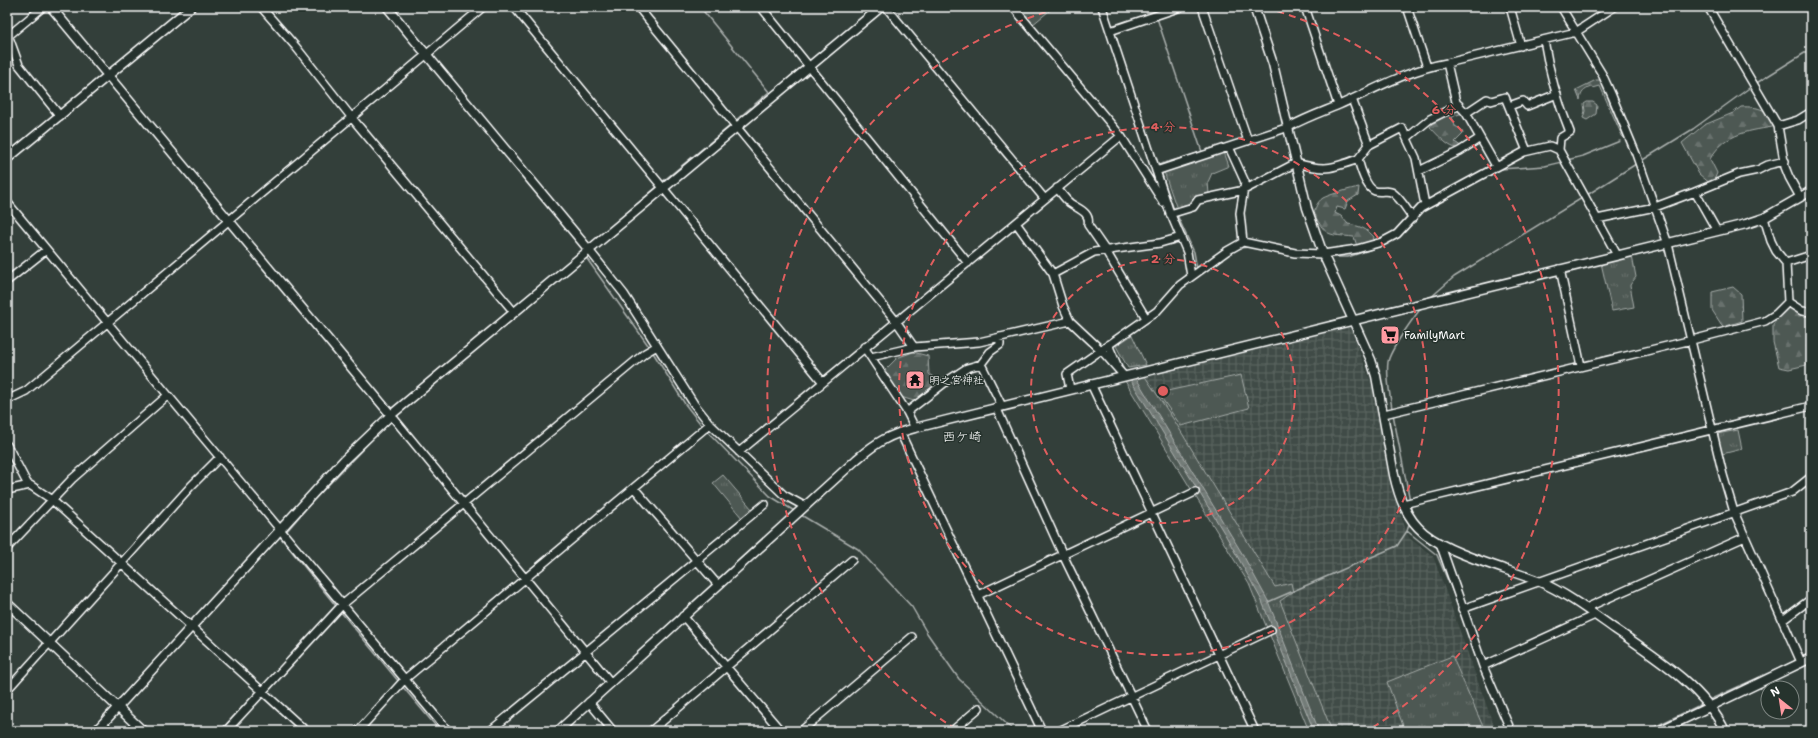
<svg xmlns="http://www.w3.org/2000/svg" width="1818" height="738" viewBox="0 0 1818 738" font-family="'Shantell Sans','Klee One',sans-serif">
	<style>
		.industrial { fill: url(#industrial-grid) }
		.grass { fill: url(#grass-tufts); stroke: #a6aca9 }
		.forest { fill: url(#forest-firs); stroke: #a6aca9 }
		.water { fill: url(#water-waves); stroke: #abb0ae }
		.lines { fill: none; stroke-linecap: round; stroke-linejoin: round }
		.stream { stroke: #abb0ae; stroke-width: 1.5 }
		.minor-casing { stroke: #fff; stroke-width: 10 }
		.tertiary-casing { stroke: #fff; stroke-width: 11 }
		.minor { stroke: #26332d; stroke-width: 7 }
		.tertiary { stroke: #26332d; stroke-width: 8 }
		.ring { fill: none; stroke: #e05e5e; stroke-width: 2; stroke-dasharray: 7 5 }
		.labels { text-anchor: middle; stroke-width: 3; stroke-linejoin: round; paint-order: stroke }
		.poi-label { font-size: 11px; fill: #fff; stroke: #26332d; text-anchor: start }
		.quarter-label { font-size: 13px; fill: #fff; stroke: #26332d }
		.centre { fill: #e05e5e; stroke: #26332d; stroke-width: 2 }
		.ring-label { font-size: 12px; text-anchor: middle; font-weight: bold; fill: #e05e5e; stroke: #26332d; stroke-width: 3; stroke-linejoin: round; paint-order: stroke }
	</style>
	<defs>
		<pattern id="industrial-grid" width="8" height="8" patternUnits="userSpaceOnUse"><rect width="8" height="8" fill="#404c47"/><path d="M0 4h8M4 0v8" fill="none" stroke="#5d6763"/></pattern>
		<pattern id="grass-tufts" width="24" height="20" patternUnits="userSpaceOnUse"><rect width="24" height="20" fill="#4d5853"/><path d="M3 7l-1-3M5 7V3M7 7l1-3M15 17l-1-3M17 17v-4M19 17l1-3" fill="none" stroke="#68716d"/></pattern>
		<pattern id="forest-firs" width="22" height="20" patternUnits="userSpaceOnUse"><rect width="22" height="20" fill="#4d5853"/><path d="M5 1l3.5 6h-7zM16 11l3.5 6h-7z" fill="#68716d"/></pattern>
		<pattern id="water-waves" width="16" height="10" patternUnits="userSpaceOnUse"><rect width="16" height="10" fill="#737b78"/><path d="M0 5q4-4 8 0t8 0" fill="none" stroke="#606462"/></pattern>
	</defs>
	<rect width="100%" height="100%" fill="#333f3a"/>
	<filter id="ink" filterUnits="userSpaceOnUse"><feTurbulence type="fractalNoise" baseFrequency=".025" numOctaves="2"/><feDisplacementMap in="SourceGraphic" scale="8" xChannelSelector="R" yChannelSelector="G"/><feConvolveMatrix kernelMatrix="1 2 1 2 8 2 1 2 1" color-interpolation-filters="sRGB"/></filter>
	<g filter="url(#ink)">
		<path class="industrial" d="M1350 327 1376 396 1390 486 1409 538 1433 556 1491 718 1497 731H1323L1261 580 1137 378Z"/>
		<path class="grass" d="M1017 7H1042L1046 11 1048 9 1046 7H1054L1032 25Z
			M1224 152 1229 166 1212 173 1208 182 1209 194 1197 198 1191 205 1178 212 1164 172Z
			M1632 256 1636 277 1630 285 1634 307 1612 311 1601 263Z
			M1132 335 1146 365 1128 368 1116 346Z
			M1144 375 1174 420 1275 587 1291 583 1293 592 1280 601 1332 731H1309L1249 584 1125 381Z
			M1241 375 1249 408 1181 426 1158 393Z
			M1738 430 1742 449 1722 454 1717 434Z
			M723 475 752 509 742 518 713 483Z
			M1452 656 1485 731H1405L1387 682Z"/>
		<path class="forest" d="M1596 80H1602L1625 139 1622 136 1600 86 1593 88 1591 87C1584 90 1581 92 1580 100L1576 90Z
			M1587 102H1593L1597 105 1596 114 1587 120 1583 118 1585 111 1584 104Z
			M1741 107C1759 106 1769 110 1778 126 1750 131 1726 132 1710 159L1717 173 1712 185 1699 174 1682 143 1704 125 1733 113Z
			M1459 109 1462 113 1452 117 1455 126 1462 130 1463 134 1455 142 1462 147C1452 153 1437 134 1430 127L1432 124Z
			M1359 187 1358 195 1348 201 1345 209 1337 207 1335 213 1341 216 1348 224C1359 226 1366 228 1374 237L1372 242 1357 246 1354 237C1328 234 1327 238 1314 214 1315 208 1317 202 1323 198 1328 195 1353 188 1359 187Z
			M1733 287 1741 294 1742 321 1723 327 1712 310V292Z
			M1784 307 1811 312V364L1789 369 1779 367 1773 342V325Z
			M913 352 928 356 929 374 937 380 933 388 917 402 901 397 883 372 897 358Z"/>
		<path class="water" d="M1136 378 1243 555 1268 601 1319 731H1314L1261 599 1226 536 1130 379Z"/>
		<g class="lines">
			<path class="stream" d="M700 7 769 92 735 121
				M1154 7 1155 13
				M1157 18 1202 152 1158 165 1159 167
				M1755 84 1811 49
				M1567 160 1583 156 1620 141
				M1641 161 1693 129 1752 86
				M1500 169 1545 166 1562 162
				M1161 172 1174 210
				M662 182 731 125
				M1587 195 1636 164
				M1177 215 1194 252 1197 269
				M1402 234 1414 221
				M595 240 659 185
				M1238 248 1250 247
				M585 256 650 348
				M1327 257H1348L1381 246
				M1430 298 1454 277 1582 198
				M652 351 685 404 703 427
				M1118 358 1124 370 1127 373
				M1392 409C1390 393 1386 378 1388 362 1390 350 1414 317 1422 307
				M1393 414 1410 501
				M706 430 770 496 796 512
				M1411 504V513
				M801 515 858 549 912 607 927 633 959 679 1014 731
				M1407 531 1437 555 1458 604
				M286 532 310 504 383 428
				M282 536 281 538 336 606
				M1268 602 1397 546 1407 531 1410 522
				M340 611 399 682
				M1802 657 1811 653
				M402 686 440 731
				M1709 700 1797 660
				M1502 718 1507 731
				M1646 731 1702 704"/>
			<defs>
				<path id="minor" d="M261 7 296 47 352 118 514 312
					M514 7 822 381
					M638 7 896 321 914 347
					M761 7 968 263
					M886 7 1044 198
					M1013 7 1121 136 1163 202
					M1102 7 1169 210 1187 252 1191 276
					M1202 7 1248 141
					M1305 7 1338 105
					M1407 7 1427 67
					M1510 7 1521 46
					M1561 7 1602 74 1612 96 1636 154 1668 244 1723 475 1734 512 1801 662
					M1708 7 1778 126 1785 167 1789 177 1800 197
					M1110 31 1181 7
					M7 32 19 65 60 116
					M7 37 43 7
					M1544 40C1549 72 1558 103 1570 132L1560 138 1559 150
					M1447 63 1456 102 1466 113 1496 166
					M1352 99 1369 145 1358 159C1360 167 1366 188 1375 191 1381 193 1388 189 1393 193 1401 199 1407 210 1413 218
					M1509 106 1523 101 1527 106 1557 94
					M1466 113 1487 99 1491 101 1505 97 1527 151
					M1778 126 1798 120 1811 112
					M1407 138 1430 119 1459 105
					M1369 145 1402 128 1416 158 1425 205
					M1229 147 1245 182 1240 213 1243 242
					M1156 171 1289 127C1305 118 1322 112 1339 105 1375 89 1408 70 1447 63L1576 32 1614 7
					M1419 171 1460 151 1480 138
					M1057 188C1061 193 1065 199 1070 203 1078 209 1091 212 1088 225L1106 251 1146 318
					M1695 192 1739 174 1758 170 1768 165 1785 161
					M7 202 448 731
					M1170 214 1193 207 1198 200 1244 190 1296 163C1324 171 1331 169 1358 159
					M1597 219 1655 207 1695 192 1717 231
					M1016 223 1053 274 1063 306 1070 321 1101 350 1124 376
					M589 250 624 294 694 404 710 424 784 495 804 506
					M1786 263 1811 255
					M1560 269 1581 366
					M1053 274 1094 252 1160 243 1181 237
					M7 281 46 250
					M1788 302 1802 311 1811 312
					M1109 344 1110 349 1117 365
					M864 347 907 412 915 428
					M871 357 914 347 979 342 1070 321
					M981 364 1002 406
					M1091 384 1255 731
					M1070 389 1067 374 1157 311 1180 285 1227 251 1243 242 1295 253 1323 254 1357 249 1382 242 1397 234 1421 208 1524 152 1550 146 1559 150 1617 255
					M7 400 26 391 483 7
					M996 407 1063 555 1148 731
					M907 412 947 381 967 368 981 364 990 352 1000 345V337
					M1384 414 1692 340 1765 321 1776 314 1788 302 1786 263 1776 251 1771 241 1764 218
					M391 415 611 683
					M900 432 1042 731
					M7 445 28 485
					M739 452 1121 136
					M634 488 718 585
					M7 490 30 485 51 499 306 731
					M1403 504 1811 406
					M1440 543 1483 666 1511 731
					M7 548 72 479 167 396
					M978 595 1195 492
					M1586 608 1745 537
					M1462 609 1792 492 1811 477
					M683 616 781 731
					M1783 620 1811 599
					M1483 666 1595 615
					M7 690 191 486 220 457
					M589 702 613 731
					M226 731 342 605 645 353 657 346
					M358 731 405 679 710 424
					M490 731 765 504
					M651 731 852 560
					M801 731 912 637
					M952 731 979 708
					M1059 731 1271 630"/>
				<path id="tertiary" d="M51 7 391 415
					M387 7 589 250
					M1254 7 1273 64 1307 208 1323 254 1371 360 1376 376 1394 475C1399 497 1406 518 1424 533 1451 555 1505 568 1538 581 1566 593 1591 612 1615 629 1654 656 1704 687 1725 731
					M7 159 191 7
					M7 603 143 731
					M96 731 344 460 391 415 881 7
					M558 731 857 459C878 441 889 435 915 428L1746 224 1764 218 1811 191
					M1659 731 1811 658"/>
			</defs>
			<use href="#minor" class="minor-casing"/>
			<use href="#tertiary" class="tertiary-casing"/>
			<use href="#minor" class="minor"/>
			<use href="#tertiary" class="tertiary"/>
		</g>
	</g>
	<g class="ring">
		<circle cx="1163" cy="391" r="132"/>
		<circle cx="1163" cy="391" r="264"/>
		<path d="M956 729A397 397 0 0 1 1060 8M1266 8A397 397 0 0 1 1370 729"/>
	</g>
	<defs>
		<symbol id="supermarket-square" viewBox="-11 -11 22 22"><rect x="-9" y="-9" width="18" height="18" rx="4" fill="#ff9aa2" stroke="#26332d"/><path d="M-6-5.5h2.5l.6 2H6L4.5 2H-2.5L-4.4-4H-6ZM-1.5 3.2a1.3 1.3 0 1 0 .1 0ZM3 3.2a1.3 1.3 0 1 0 .1 0Z" fill="#111"/></symbol>
		<symbol id="temple-square" viewBox="-11 -11 22 22"><rect x="-9" y="-9" width="18" height="18" rx="4" fill="#ff9aa2" stroke="#26332d"/><path d="M0-6L5-2H3V0L6.5 2.5H4V6H1.5V3h-3V6H-4V2.5H-6.5L-3 0V-2H-5Z" fill="#111"/></symbol>
	</defs>
	<g fill-rule="evenodd">
		<use href="#supermarket-square" x="1379" y="324" width="22" height="22"/>
		<use href="#temple-square" x="904" y="369" width="22" height="22"/>
	</g>
	<g class="labels">
		<g class="poi-label">
			<text x="1404" y="339">FamilyMart</text>
			<text x="929" y="384">明之宮神社</text>
		</g>
		<g class="quarter-label">
			<text x="962" y="441">西ケ崎</text>
		</g>
	</g>
	<circle cx="1163" cy="391" r="6" class="centre"/>
	<g class="ring-label">
		<text x="1444" y="114">6 分</text>
		<text x="1163" y="131">4 分</text>
		<text x="1163" y="263">2 分</text>
	</g>
	<rect width="1818" height="738" fill="none" stroke="#26332d" stroke-width="24"/>
	<rect x="12" y="12" width="1794" height="714" fill="none" stroke="#fff" stroke-width="1.5" filter="url(#ink)"/>
	<g transform="translate(1780 700) rotate(330)"><circle r="19" fill="#26332d" stroke="#7d8581"/>
	<path d="M0-3L7 15L0 10L-7 15Z" fill="#ff9aa2"/>
	<text y="-6" font-size="11" font-weight="bold" text-anchor="middle" fill="#ffffff">N</text>
	</g>
</svg>
